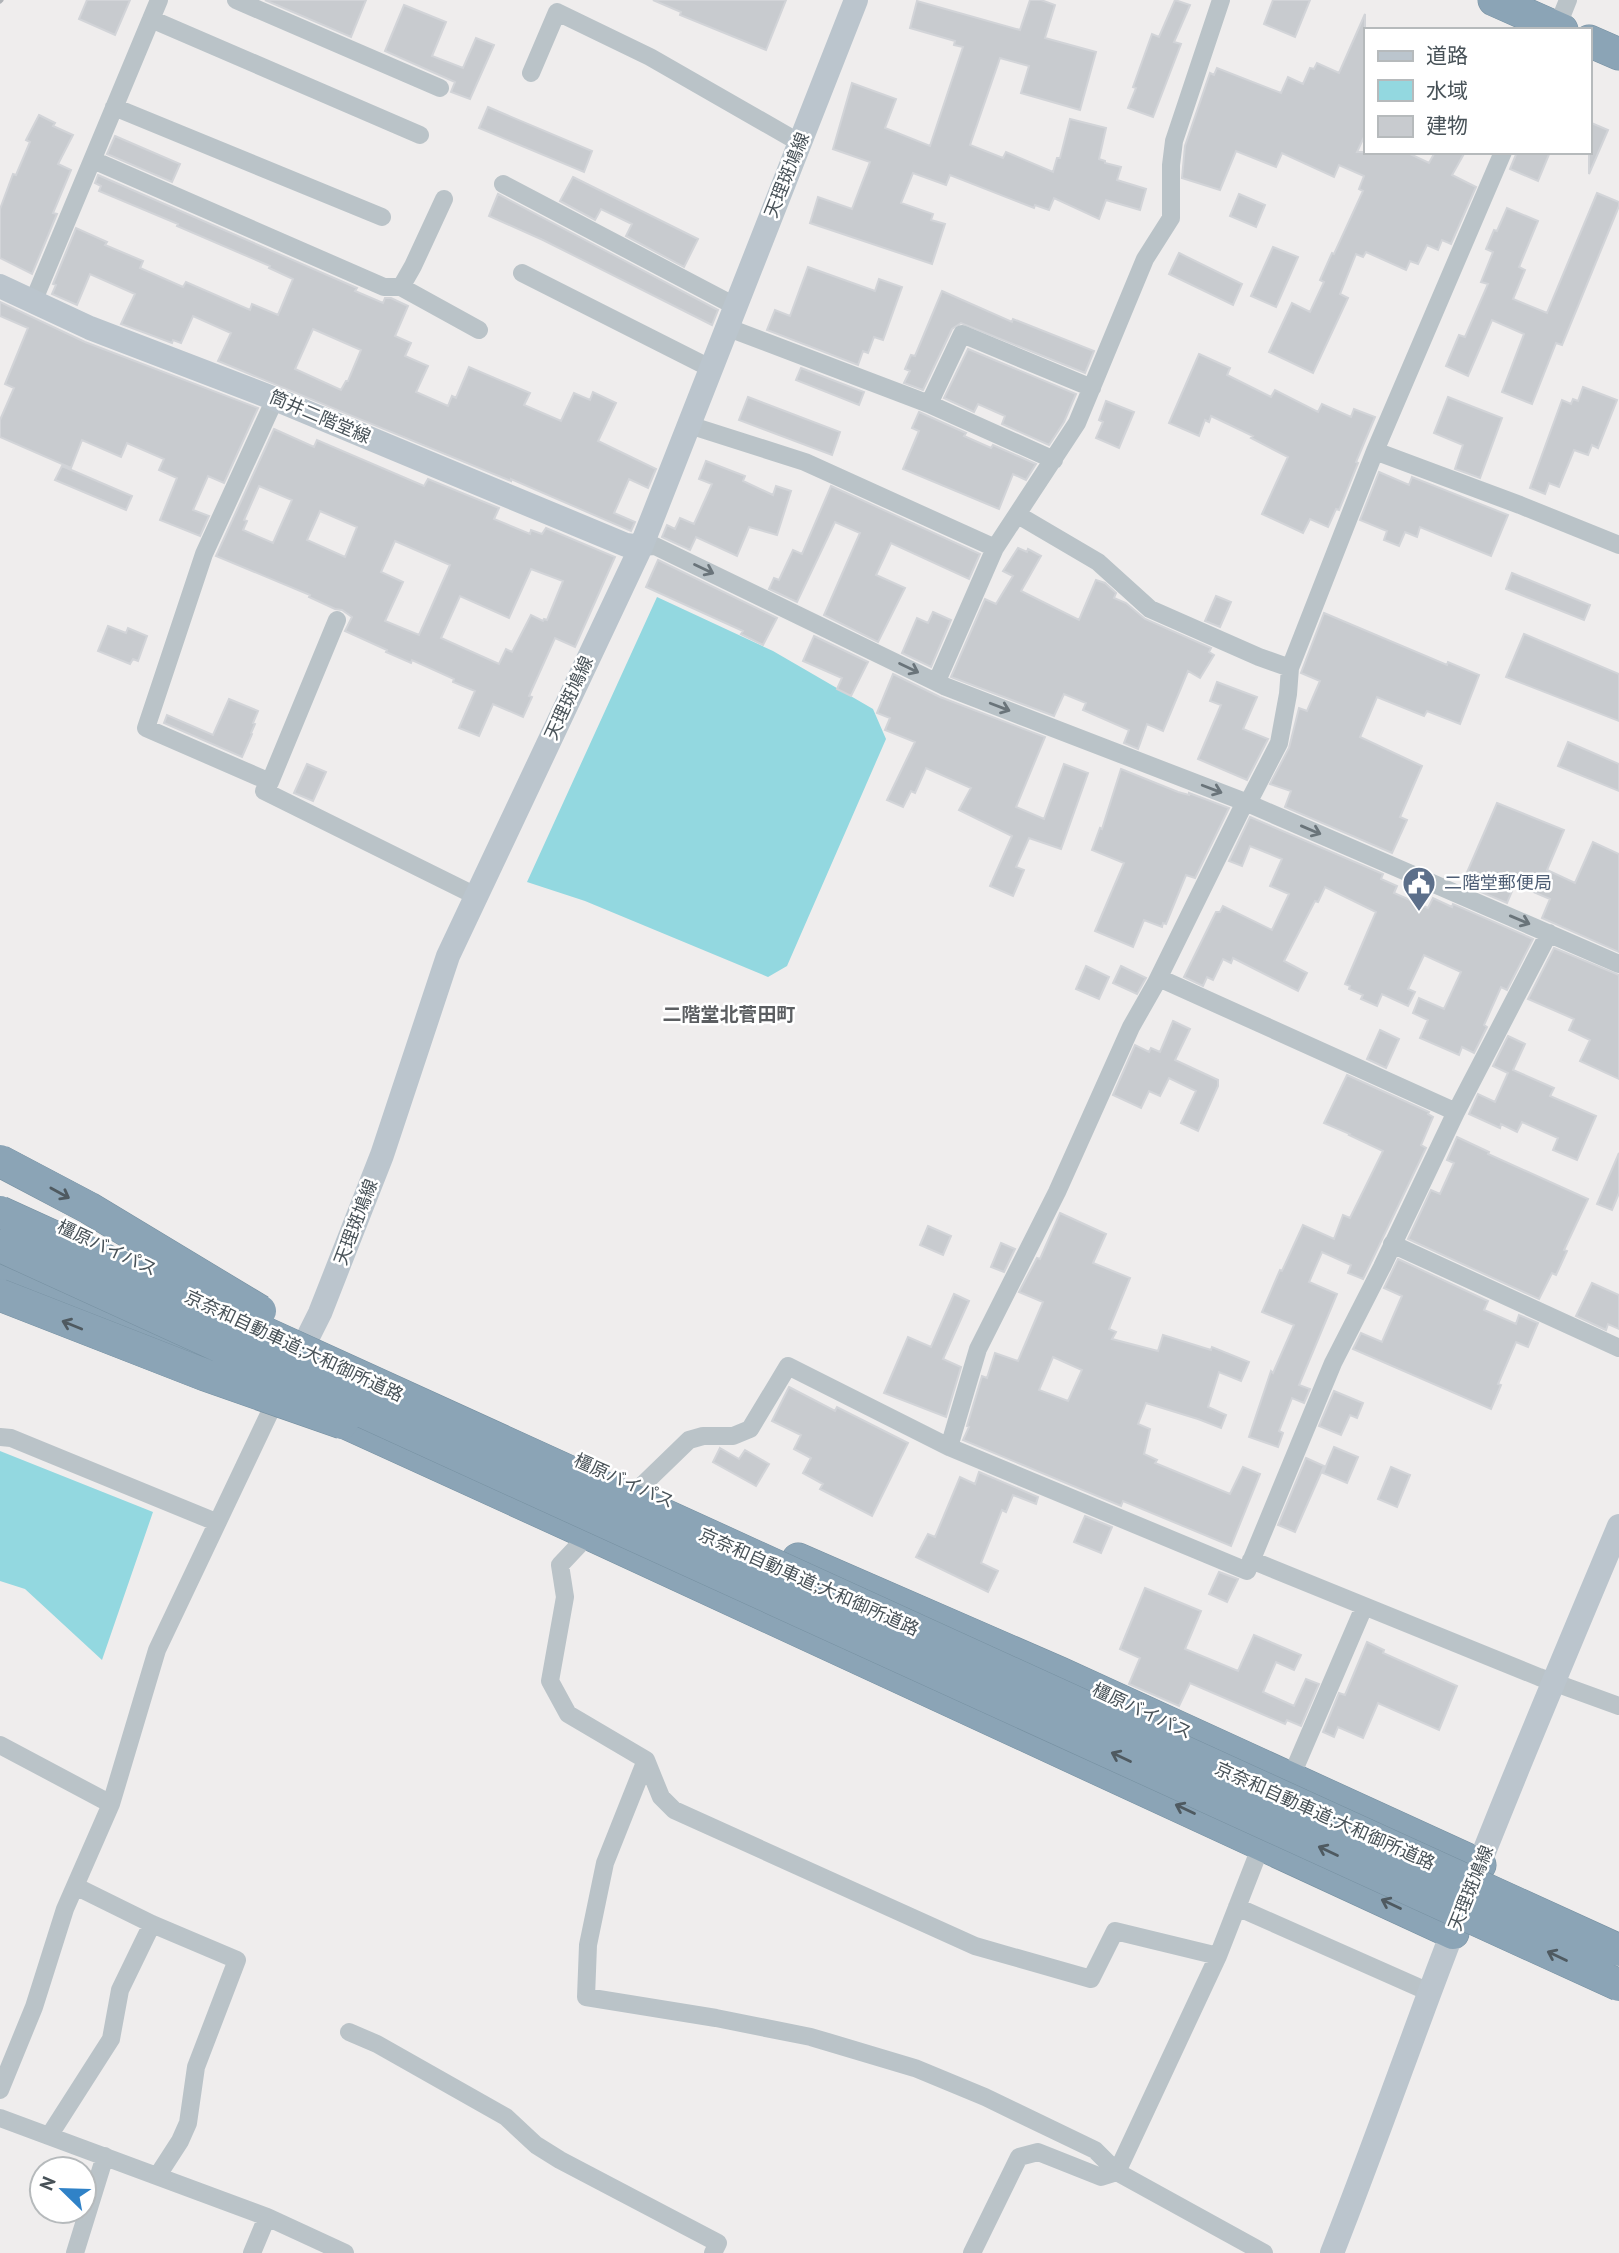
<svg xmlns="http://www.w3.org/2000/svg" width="1619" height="2253" viewBox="0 0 1619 2253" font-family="'PT Sans','Noto Sans JP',sans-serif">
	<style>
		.water { fill: #93d8e0 }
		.building { fill: #c8cbcf; stroke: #d2d4d8; stroke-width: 2; fill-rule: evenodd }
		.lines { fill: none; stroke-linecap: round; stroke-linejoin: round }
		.highway-casing { stroke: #7690a1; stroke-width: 33 }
		.street { stroke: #bac3c8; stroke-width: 18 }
		.secondary { stroke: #bbc5cd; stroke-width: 24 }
		.highway { stroke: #8ba4b6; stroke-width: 32 }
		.rail { stroke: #b0b3b7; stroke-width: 5 }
		.highway-bridge-casing { stroke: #7690a1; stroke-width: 33; stroke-linecap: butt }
		.highway-bridge { stroke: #8ba4b6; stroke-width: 32 }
		.oneway { stroke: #6a747a }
		.oneway2 { stroke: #4f5a61 }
		.labels { text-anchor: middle; stroke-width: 5; stroke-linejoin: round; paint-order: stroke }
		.street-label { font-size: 18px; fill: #485258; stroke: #fff }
		.service-label { font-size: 18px; fill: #4e5e75; stroke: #fff; text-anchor: start }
		.neighbourhood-label { font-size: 19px; font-weight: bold; fill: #5b5e61; stroke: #fff }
	</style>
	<rect width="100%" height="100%" fill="#efeded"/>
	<path class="water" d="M657 597 773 651 873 709 886 739 787 966 768 977 585 901 527 882Z
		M0 1451 153 1512 102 1660 25 1589 0 1581Z"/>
	<path class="building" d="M87 0H130L115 35 79 19Z
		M265 0H366L351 37Z
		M653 0H786L766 50 680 15 681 12Z
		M1030 0H1041L1055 5 1045 38 1096 52 1080 110 1021 93 1029 66 1000 58 970 145 1003 158 1006 152 1053 172 1057 158H1060L1070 119 1106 128 1099 159 1105 161V163L1121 167 1117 180 1146 189 1140 210 1106 200 1099 219 1054 198 1049 210 1035 205 1034 208 950 175 946 185 913 173 901 203 933 214 931 220 945 224 932 264 810 223 818 197 852 209 870 162 833 149 852 83 896 99 885 128 930 146 963 47 954 45 955 41 910 28 917 1 1020 30Z
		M1175 0 1190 5 1174 42 1181 44 1153 117 1128 108 1136 88 1133 87 1152 34 1159 37Z
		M1273 0H1310L1295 37 1264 24Z
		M404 5 446 22 432 56 463 68 476 38 494 45 470 99 451 92 455 82 385 51Z
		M1365 14V135L1357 152H1406L1429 163 1435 152H1465L1452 175 1476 187 1451 244 1442 240 1438 250 1427 245 1418 264 1410 261 1406 270 1366 252 1363 257 1356 254 1340 294 1348 298 1313 373 1269 352 1292 303 1310 312 1324 282 1320 280 1332 253 1334 254 1363 191 1359 189 1364 176 1339 165 1334 177 1282 153 1276 167 1236 151 1220 190 1182 178 1185 146 1210 73 1214 75 1217 68 1281 93 1288 77 1303 84 1310 68 1314 69 1317 63 1339 73Z
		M488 107 592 151 584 172 479 128Z
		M39 115 55 123 53 126 73 135 58 164 71 170 53 213 57 214 32 274 0 258V209L13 174 16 175 30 142 26 140Z
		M1589 122 1608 130 1589 174Z
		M115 136 180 164 172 182 107 154Z
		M1517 152H1550L1538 181 1510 169Z
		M98 175 357 288 355 291 383 303 385 298H391L408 306 395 336 411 343 405 356 428 366 416 392 448 406 452 396 456 398 469 367 530 393 524 405 561 421 574 393 590 400 593 392 616 403 598 441 656 469 648 488 629 479 614 513 635 522 631 531 511 479V481L218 361 231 333 193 316 181 343 173 340 172 343 121 324 135 294 90 274 77 305 52 294 56 285 53 284 76 228 107 242 105 245 143 261 140 268 183 287 186 282 250 310 252 304 278 315 293 279 269 268 270 266 177 226 178 224 99 191 101 186 95 183ZM313 329 361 350 348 381H346L341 390 295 369Z
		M573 177 698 239 684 267 626 236 632 224 601 209 595 220 560 201Z
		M1597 193 1619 202V206L1562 345 1556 343 1532 404 1502 392 1524 334 1492 320 1468 376 1446 366 1459 335 1465 337 1488 284 1481 282 1493 252 1486 249 1494 230 1497 231 1507 208 1538 221 1519 267 1525 270 1513 299 1547 313Z
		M498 194 718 310 712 325 543 240 489 216Z
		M1239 194 1265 205 1256 227 1230 216Z
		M1273 247 1298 257 1276 307 1251 296Z
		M1179 253 1242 284 1233 305 1169 274Z
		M808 267 875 291 879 279 902 287 883 340 874 337 868 353 863 351 858 365 767 330 775 310 790 316Z
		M942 291 1012 322 1013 319 1094 351 1085 373 961 323 952 329 923 390 904 383 910 371 905 369 911 355 915 356Z
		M0 302 85 342 258 408 224 483 208 476 193 510 209 516 200 536 160 520 177 478 159 470 164 459 127 443 121 457 82 440 71 468 0 437V420L14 388 5 384 28 328 0 316Z
		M968 349 1076 394 1064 422 1049 445 1002 424 1005 416 978 404 974 412 944 398Z
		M1199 354 1230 368 1227 375 1271 397 1275 390 1318 412 1322 404 1351 417 1354 409 1375 417 1356 462 1358 463 1339 510 1336 509 1328 527 1310 519 1303 533 1262 514 1288 457 1251 438 1253 436 1211 416 1209 422 1205 420 1199 436 1169 423Z
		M801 368 864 392 859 405 796 380Z
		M1583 387 1617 400 1598 448 1592 445 1588 455 1574 450 1559 487 1549 483 1545 494 1530 488 1562 400 1571 404 1573 399 1578 401Z
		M748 397 840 432 832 455 739 420Z
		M1448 397 1502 418 1480 478 1455 469 1463 445 1434 433Z
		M1106 401 1134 412 1119 448 1096 438 1103 422 1099 420Z
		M919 412 966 433 964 436 991 448 993 445 1036 464 1026 480 1013 474 999 509 903 469 919 431 912 428Z
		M274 429 314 447 317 440 424 486 428 479 499 508 494 519 530 534 531 530 542 534 546 528 615 557 575 647 555 638 529 696 532 697 523 717 493 704 479 736 459 728 475 691 453 682 454 679 412 660 411 663 386 652 387 650 345 631 352 617 342 610 335 609 309 597 310 595 216 556ZM259 486 292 500 273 543 243 530 247 521 244 520ZM320 511 357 527 345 557 307 540ZM395 541 450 565 419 635 385 621 403 582 381 572ZM531 569 563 581 547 620 544 619 543 621 531 615 512 652 506 649 499 664 441 638 460 596 509 618Z
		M706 461 745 476 743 481 773 495 776 486 791 491 777 535 749 527 737 556 696 537 690 550 662 537 667 525 675 529 680 518 694 524 712 484 699 479Z
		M62 466 132 496 126 510 55 480Z
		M1379 472 1409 485 1412 477 1508 515 1491 556 1420 527 1417 537 1405 532 1399 546 1384 540 1387 531 1360 520Z
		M831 486 980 554 969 579 891 543 876 575 905 588 878 642 824 615 860 533 835 522 797 602 769 589 774 578 779 580 793 550 802 554Z
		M1018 548 1027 552 1028 549 1041 556 1021 591 1079 620 1096 580 1105 583 1116 593 1114 598 1126 603 1145 619 1211 648 1209 652 1214 655 1200 678 1188 671 1163 731 1147 724 1138 749 1124 743 1129 730 1083 710 1086 703 1064 694 1054 716 951 677 985 599 996 604 1013 576 1003 571Z
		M658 560 777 618 763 645 741 634 743 631 646 587Z
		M1512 573 1590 605 1584 620 1506 589Z
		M1216 596 1231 602 1220 627 1205 621Z
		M933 612 951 620 931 667 902 653 917 618 928 623Z
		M1324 613 1447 665 1448 662 1479 675 1460 724 1427 711 1424 716 1377 697 1360 737 1422 766 1400 817 1407 820 1392 853 1285 807 1291 791 1270 784 1289 748 1299 708 1307 711 1320 681 1301 673Z
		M108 626 126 633 128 628 147 636 138 661 133 659 130 664 98 651Z
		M1524 634 1619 674V721L1506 677Z
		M814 636 868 662 851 696 837 689 842 678 803 661Z
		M893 674 940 697 1045 737 1016 807 1044 819 1064 764 1088 773 1061 849 1029 838 1016 867 1024 870 1013 896 990 886 1012 836 959 810 971 788 926 768 915 793 911 791 903 807 887 800 915 742 885 730 890 718 877 713Z
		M1217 682 1257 697 1243 729 1268 739 1247 780 1198 759 1221 705 1210 701Z
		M229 699 258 711 253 723 255 724 251 733 252 734 242 757 164 723 167 715 213 735Z
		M1568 742 1619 764V791L1558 766Z
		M307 764 326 772 313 801 294 793Z
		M1121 769 1178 792 1189 795V793L1229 808 1195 878 1186 875 1166 924 1163 923 1162 927 1144 920 1133 947 1095 931 1124 863 1092 850 1100 828 1102 829Z
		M1497 803 1564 830 1547 870 1575 883 1593 842 1619 854V952L1542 918 1550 899 1515 884 1507 903 1462 884Z
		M1250 817 1383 874 1381 879 1397 886 1394 893 1428 908 1433 898 1452 907 1453 904 1533 939 1507 990 1501 987 1484 1025 1487 1027 1474 1053 1462 1047 1459 1055 1420 1038 1428 1020 1413 1013 1419 998 1444 1009 1461 972 1424 955 1408 989 1415 992 1408 1006 1382 994 1377 1006 1361 999 1363 995 1349 989 1350 986 1345 984 1376 912 1325 887 1318 902 1315 901 1284 961 1307 973 1298 991 1233 958 1231 963 1223 959 1213 980 1207 977 1203 986 1184 977 1216 912H1220L1223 906 1272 930 1289 894 1270 886 1282 859 1250 846 1242 866 1229 861Z
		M1554 948 1619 975V1079L1580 1061 1590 1040 1569 1030 1574 1019 1528 999Z
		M1086 966 1109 977 1099 999 1076 989Z
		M1121 966 1146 978 1137 994 1113 983Z
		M1173 1021 1190 1029 1175 1060 1218 1080V1086L1198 1131 1181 1123 1196 1091 1169 1078 1160 1096 1149 1091 1141 1108 1113 1095 1135 1045 1149 1052 1151 1048 1160 1052Z
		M1380 1030 1399 1039 1386 1068 1367 1059Z
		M1508 1036 1525 1044 1513 1070 1554 1088 1550 1096 1596 1116 1577 1160 1553 1150 1558 1138 1522 1122 1517 1132 1501 1124 1500 1128 1469 1114 1478 1094 1495 1102 1508 1073 1493 1066Z
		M1347 1075 1429 1112 1428 1114 1433 1117 1421 1145 1426 1148 1363 1279 1348 1273 1351 1265 1322 1252 1309 1282 1337 1294 1299 1385 1310 1389 1304 1403 1292 1398 1279 1431 1283 1433 1278 1447 1249 1437 1271 1371 1273 1373 1294 1325 1262 1312 1280 1270 1282 1271 1303 1225 1334 1239 1343 1215 1350 1218 1383 1151 1349 1135 1350 1134 1324 1123Z
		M1457 1137 1489 1152 1488 1154 1588 1199 1564 1250 1567 1251 1556 1275 1552 1273 1539 1299 1408 1239 1431 1190 1440 1194 1454 1163 1447 1160Z
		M1619 1153V1193L1612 1210 1597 1204Z
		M1060 1213 1106 1234 1093 1263 1130 1278 1109 1329 1116 1332 1112 1339 1158 1351 1163 1335 1211 1350 1212 1347 1249 1362 1241 1381 1219 1372 1208 1407 1226 1415 1221 1428 1198 1419 1146 1403 1138 1424 1150 1429 1144 1454 1157 1460 1155 1463 1230 1494 1243 1467 1260 1474 1231 1546 1123 1501 1121 1506 963 1440 969 1427 967 1426 982 1376 987 1378 995 1353 1018 1361 1043 1302 1019 1292 1037 1258 1040 1259ZM1053 1357 1082 1370 1068 1401 1039 1390Z
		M928 1226 951 1236 943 1255 920 1245Z
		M1001 1243 1015 1249 1004 1272 991 1267Z
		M1398 1259 1488 1301 1484 1310 1516 1324 1519 1315 1538 1323 1528 1347 1516 1342 1498 1384 1501 1385 1491 1409 1353 1349 1361 1333 1382 1342 1402 1296 1384 1288Z
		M1592 1283 1619 1295V1329L1608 1324 1606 1330 1576 1316Z
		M954 1294 969 1301 943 1359 961 1367 946 1417 884 1393 908 1337 931 1347Z
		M789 1387 835 1411 837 1407 908 1443 872 1516 820 1489 823 1484 803 1473 811 1458 794 1449 801 1435 772 1421Z
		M1334 1391 1363 1403 1357 1418 1350 1415 1341 1435 1319 1426Z
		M1334 1447 1358 1457 1347 1483 1323 1473Z
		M720 1448 739 1459 745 1450 769 1464 756 1486 713 1462Z
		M1306 1458 1324 1466 1295 1532 1278 1525Z
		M1391 1467 1410 1475 1397 1507 1378 1499Z
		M979 1472 1038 1497 1036 1504 1013 1495 1006 1512 1002 1510 981 1563 998 1571 988 1592 916 1557 928 1534 935 1537 960 1477 975 1484Z
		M1085 1516 1112 1527 1101 1553 1074 1542Z
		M1219 1572 1238 1579 1227 1602 1209 1594Z
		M1145 1588 1201 1611 1185 1649 1238 1671 1254 1635 1301 1655 1294 1670 1276 1662 1263 1692 1294 1706 1306 1679 1319 1684 1301 1726 1287 1720 1285 1724 1190 1683 1179 1706 1129 1684 1140 1658 1120 1649Z
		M1367 1642 1384 1650 1383 1653 1457 1686 1439 1730 1378 1703 1363 1738 1338 1727 1334 1737 1323 1732 1339 1693 1345 1695Z"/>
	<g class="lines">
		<defs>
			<path id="highway" d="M1494 0 1562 30
				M1589 41 1619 54
				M0 1267 219 1366
				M317 1410 589 1534 1453 1933
				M798 1559 1060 1673 1480 1865"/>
		</defs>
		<use href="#highway" class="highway-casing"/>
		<path class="street" d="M236 0 440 88
			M151 19 420 135
			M1556 30 1568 0
			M531 73 557 12 650 57 800 143
			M114 107 382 217
			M93 160 384 287H401L479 330
			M503 184 735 306
			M522 273 710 368
			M401 287 413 266 444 199
			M33 302 159 0
			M726 327 929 404 1054 460
			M275 399 204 554 146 728 270 782 264 791 476 896
			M929 404 962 334 1092 388
			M689 425 805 462 995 548
			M1375 451 1520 505 1619 545
			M1018 515 1098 562 1150 609 1259 657 1290 668
			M641 547 655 546 944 686 1245 802 1619 964
			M937 681 995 548 1077 423 1145 259 1171 218V165L1174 141 1221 0
			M270 782 337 620
			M1248 803 1279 743 1288 694 1290 668 1375 451 1503 152
			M1159 978 1456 1112
			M1392 1244 1619 1348
			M0 1437 11 1438 216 1522
			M949 1447 978 1349 1057 1192 1131 1027 1156 983 1245 802
			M625 1502 689 1440 703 1436H733L750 1429 788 1366 949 1447 1247 1571 1333 1363 1382 1267 1456 1112 1549 933
			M593 1530 560 1565 565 1597 550 1681 568 1714 646 1760 661 1797 674 1810 975 1946 1091 1979 1115 1931 1218 1956
			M1251 1560 1539 1677 1619 1706
			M0 1745 111 1804
			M646 1760 605 1863 588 1945 586 1997 716 2018 811 2037 915 2068 985 2097 1095 2150 1117 2172 1264 2253
			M1288 1784 1364 1607
			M77 1887 152 1924 237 1960 196 2067 188 2123 180 2141 158 2175
			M1237 1907 1429 1992
			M349 2032 377 2044 506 2117 536 2145 560 2160 718 2243 713 2253
			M0 2090 34 2007 65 1909 111 1804 157 1650 279 1393
			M0 2118 267 2217 345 2253
			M49 2136 111 2039 120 1990 152 1924
			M75 2253 105 2156
			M252 2253 267 2217
			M972 2253 1019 2157 1038 2152 1101 2177 1117 2172 1218 1956 1264 1838"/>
		<path class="secondary" d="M0 286 90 328 275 399 626 545 641 547
			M294 1365 320 1313 382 1155 448 956 641 547 856 0
			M1332 2253C1366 2167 1397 2080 1429 1994 1488 1836 1554 1681 1619 1526"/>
		<use href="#highway" class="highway"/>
		<path class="rail" d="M0 1 1 0"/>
		<defs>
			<path id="highway-bridge" d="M0 1161 89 1208 260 1311
				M0 1212 1619 1950
				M0 1246 1619 1985
				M0 1295 205 1375 342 1423"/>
		</defs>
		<use href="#highway-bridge" class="highway-bridge-casing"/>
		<use href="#highway-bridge" class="highway-bridge"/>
	</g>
	<defs><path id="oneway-shaft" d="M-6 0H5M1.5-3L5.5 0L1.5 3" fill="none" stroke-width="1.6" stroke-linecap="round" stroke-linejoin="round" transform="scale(1.75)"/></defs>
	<g class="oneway">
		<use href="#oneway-shaft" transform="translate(704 569) rotate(25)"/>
		<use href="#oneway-shaft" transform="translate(909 668) rotate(26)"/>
		<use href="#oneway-shaft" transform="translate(1000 707) rotate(21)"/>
		<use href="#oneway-shaft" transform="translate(1212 789) rotate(21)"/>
		<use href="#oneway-shaft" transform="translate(1311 830) rotate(23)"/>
		<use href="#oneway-shaft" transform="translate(1520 920) rotate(23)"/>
	</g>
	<g class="oneway2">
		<use href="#oneway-shaft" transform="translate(60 1193) rotate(29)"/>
		<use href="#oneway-shaft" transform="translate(72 1325) rotate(-158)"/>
		<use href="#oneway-shaft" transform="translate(1121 1757) rotate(-155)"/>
		<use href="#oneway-shaft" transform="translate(1185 1809) rotate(-155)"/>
		<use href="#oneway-shaft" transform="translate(1328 1851) rotate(-155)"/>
		<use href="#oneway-shaft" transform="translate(1391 1904) rotate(-155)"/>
		<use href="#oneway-shaft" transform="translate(1557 1956) rotate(-155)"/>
	</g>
	<defs>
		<symbol id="civic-pin" viewBox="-11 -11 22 30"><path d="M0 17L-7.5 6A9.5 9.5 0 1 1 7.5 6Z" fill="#5c6f8a" stroke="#fff"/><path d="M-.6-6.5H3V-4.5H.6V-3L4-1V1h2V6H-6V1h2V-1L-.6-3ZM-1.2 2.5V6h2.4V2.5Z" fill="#fff"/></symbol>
	</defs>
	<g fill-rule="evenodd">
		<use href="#civic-pin" x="1400" y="864" width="38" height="52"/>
	</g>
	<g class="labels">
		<g class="street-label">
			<text transform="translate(787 175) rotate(-68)" y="6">天理斑鳩線</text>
			<text transform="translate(320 417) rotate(23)" y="6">筒井二階堂線</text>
			<text transform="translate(569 698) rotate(-65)" y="6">天理斑鳩線</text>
			<text transform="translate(356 1222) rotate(-69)" y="6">天理斑鳩線</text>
			<text transform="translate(107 1248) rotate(25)" y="6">橿原バイパス</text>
			<text transform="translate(294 1346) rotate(25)" y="6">京奈和自動車道;大和御所道路</text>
			<text transform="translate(624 1481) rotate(24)" y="6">橿原バイパス</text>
			<text transform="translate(809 1582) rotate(24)" y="6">京奈和自動車道;大和御所道路</text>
			<text transform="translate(1142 1711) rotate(25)" y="6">橿原バイパス</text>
			<text transform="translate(1325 1816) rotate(24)" y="6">京奈和自動車道;大和御所道路</text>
			<text transform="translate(1471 1888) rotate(-68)" y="6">天理斑鳩線</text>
		</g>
		<g class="service-label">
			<text x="1444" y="889">二階堂郵便局</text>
		</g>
		<g class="neighbourhood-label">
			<text x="729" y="1021">二階堂北菅田町</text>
		</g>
	</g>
	<rect x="1364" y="28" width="228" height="126" fill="#ffffff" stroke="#b6babc" stroke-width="2"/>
	<rect x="1378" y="51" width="35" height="10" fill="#bbc5cd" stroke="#b6babc" stroke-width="2"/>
	<text x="1426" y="63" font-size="21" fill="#485258">道路</text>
	<rect x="1378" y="80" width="35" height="21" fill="#93d8e0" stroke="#b6babc" stroke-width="2"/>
	<text x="1426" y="98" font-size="21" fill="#485258">水域</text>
	<rect x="1378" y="116" width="35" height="21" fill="#c8cbcf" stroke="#b6babc" stroke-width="2"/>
	<text x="1426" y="133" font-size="21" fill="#485258">建物</text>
	<g transform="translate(63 2190) rotate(293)"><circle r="33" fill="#ffffff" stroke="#b6babc" stroke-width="2"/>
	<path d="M0-5L12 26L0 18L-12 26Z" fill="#3082c7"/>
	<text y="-10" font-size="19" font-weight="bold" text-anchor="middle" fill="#485258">N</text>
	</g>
</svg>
